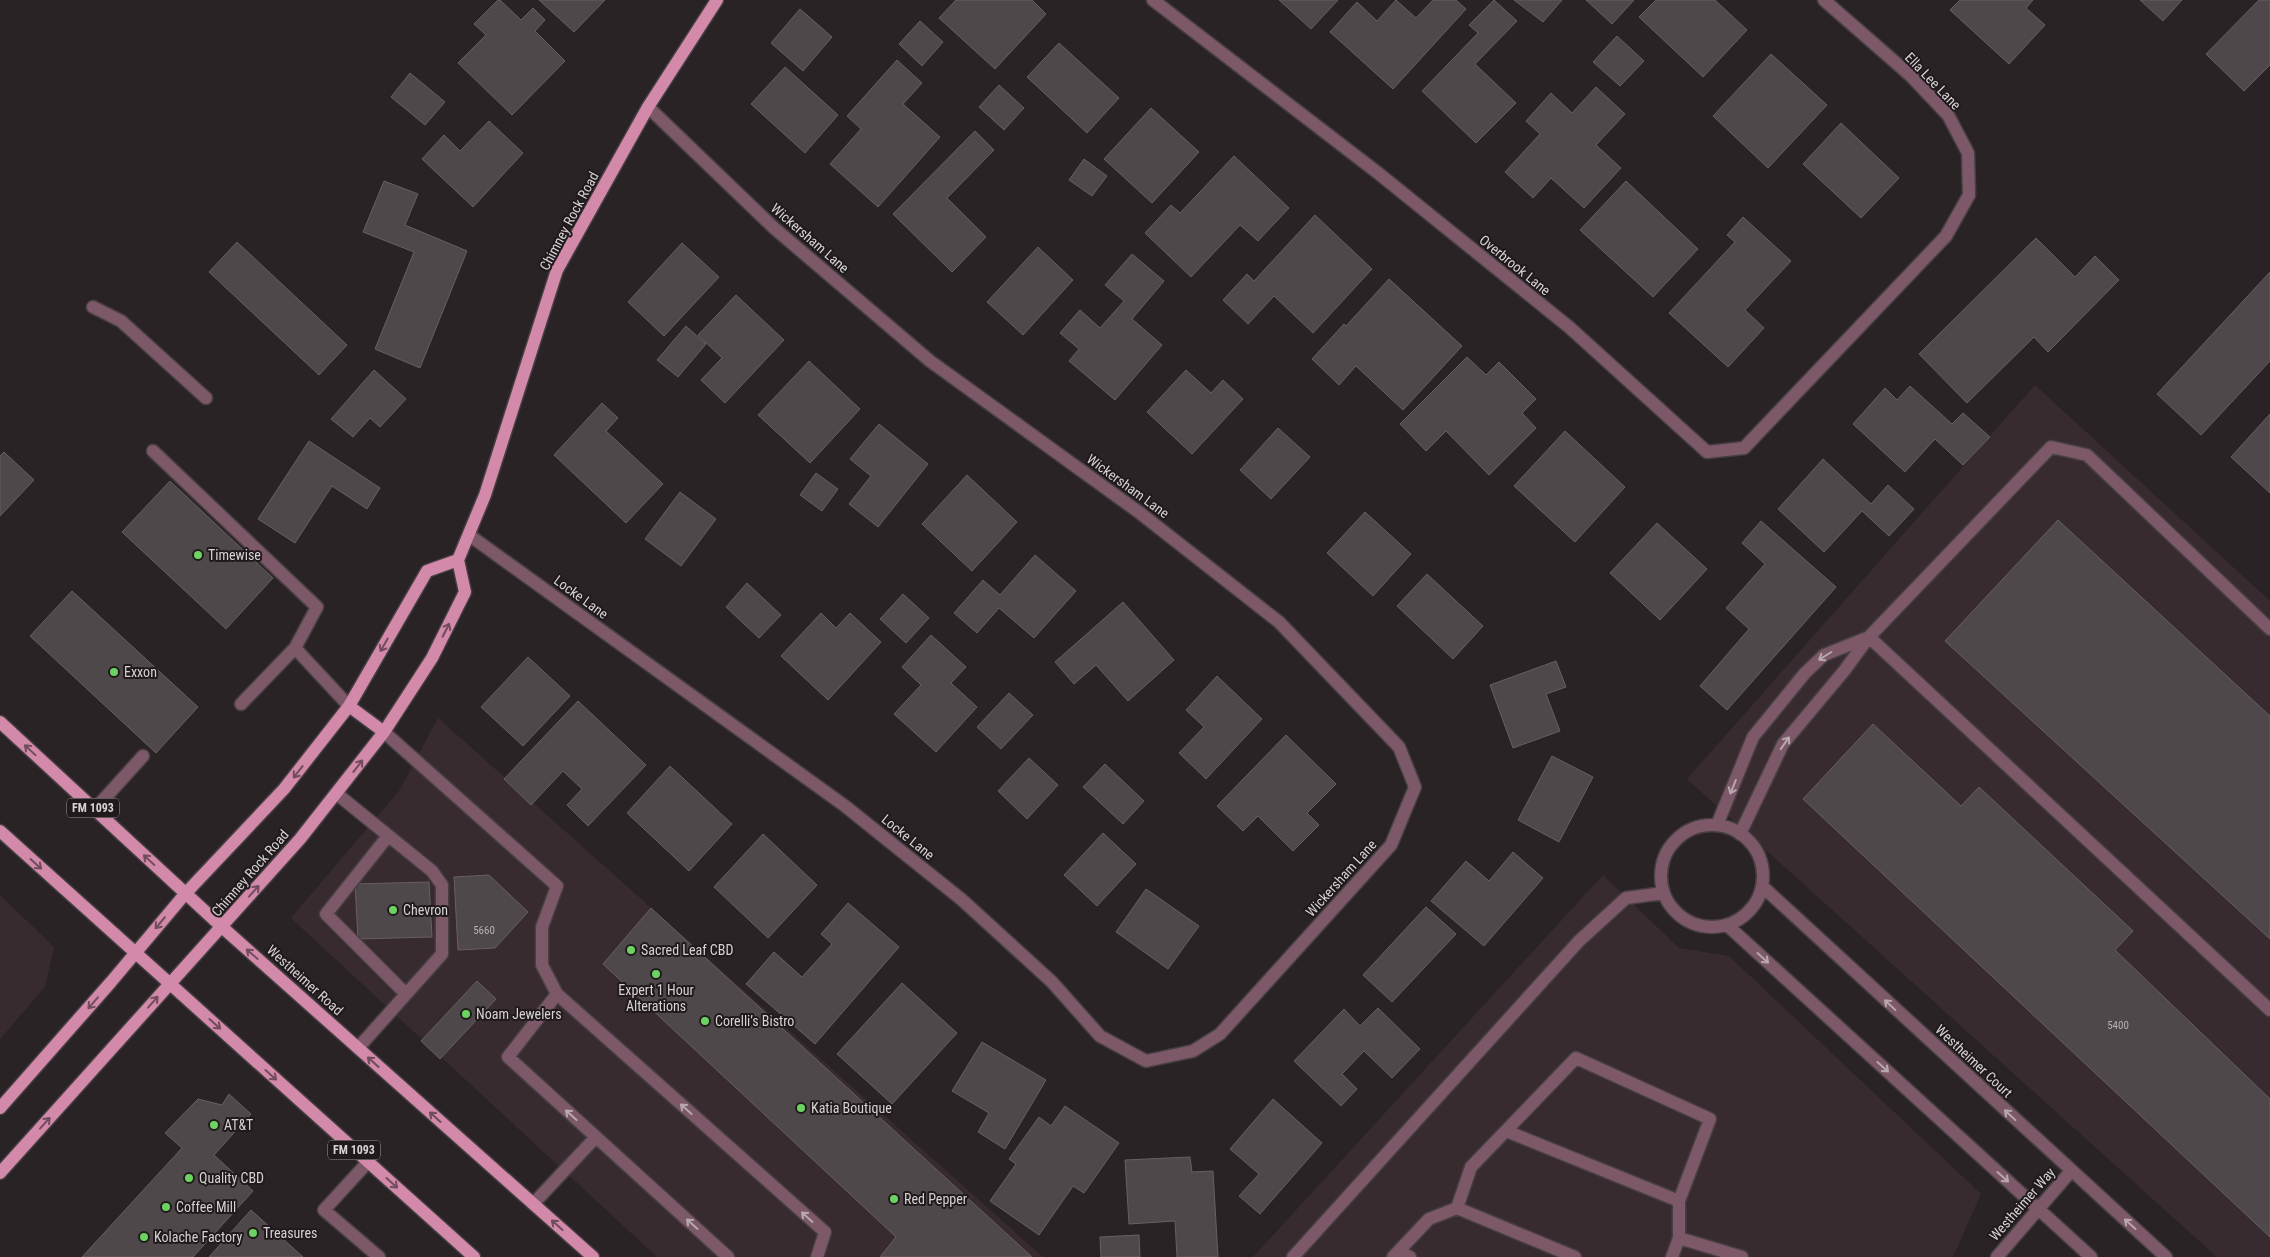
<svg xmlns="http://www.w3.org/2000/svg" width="2270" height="1257" viewBox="0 0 2270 1257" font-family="'Roboto Condensed',sans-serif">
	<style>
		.built { fill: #382b30 }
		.building { fill: #4f484b; stroke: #675f62 }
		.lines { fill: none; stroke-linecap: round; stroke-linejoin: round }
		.minor-casing { stroke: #463f42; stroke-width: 15 }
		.major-casing { stroke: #463f42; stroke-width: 15 }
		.minor { stroke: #7c5868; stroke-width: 12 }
		.major { stroke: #d38aaa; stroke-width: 12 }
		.oneway { stroke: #714c5c }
		.oneway2 { stroke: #b7a7ae }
		.poi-dot { fill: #6cd362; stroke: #201a1c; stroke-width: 2 }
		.labels { text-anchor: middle; stroke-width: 4; stroke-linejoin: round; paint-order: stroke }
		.number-label { font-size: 11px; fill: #b5b0b2 }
		.shield { fill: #201a1c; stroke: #a09b9d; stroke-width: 1 }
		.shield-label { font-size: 12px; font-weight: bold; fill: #d7d2d4 }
		.street-label { font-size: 14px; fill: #d7d2d4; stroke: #201a1c }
		.poi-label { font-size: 14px; fill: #d7d2d4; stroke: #201a1c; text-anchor: start }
	</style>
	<rect width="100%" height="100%" fill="#2a2326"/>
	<path class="built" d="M2035 385 2270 601V1257H2217L1687 779Z
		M438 718 1043 1257H657L291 918 399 791Z
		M1603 875 1679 948 1729 956 1981 1194 1953 1257H1253Z
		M0 895 54 947 45 987 0 1039Z"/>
	<path class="building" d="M498 0H500L521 20 533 8 545 20 535 31 565 61 512 115 458 63 486 35 474 24Z
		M539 0H605L574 32Z
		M956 0H1032L1046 14 995 69 939 18Z
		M1279 0H1338L1311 29Z
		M1396 0 1416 18 1433 0H1456L1466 9 1393 89 1330 32 1357 2 1377 21Z
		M1494 0 1517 21 1475 64 1516 103 1476 143 1422 91 1478 33 1469 25Z
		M1514 0H1562L1543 22Z
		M1586 0H1634L1612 24Z
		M1656 0H1715L1747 30 1703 77 1639 17Z
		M1960 0H2033L2026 8 2045 25 2009 64 1950 10Z
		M2140 0H2182L2163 21Z
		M2259 0H2270V65L2244 91 2206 54Z
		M800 9 832 37 803 71 771 43Z
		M920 21 943 42 922 66 899 44Z
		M1617 36 1644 61 1620 86 1593 62Z
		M1059 43 1119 98 1087 133 1027 77Z
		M1771 54 1827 105 1768 168 1713 116Z
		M897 60 922 83 903 104 940 137 878 207 830 164 861 129 847 116Z
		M785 67 838 115 805 153 751 104Z
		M410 73 445 102 425 125 391 97Z
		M999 85 1024 108 1004 130 979 107Z
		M1596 87 1625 114 1596 145 1621 168 1584 208 1551 178 1533 198 1505 172 1540 134 1526 121 1551 93 1572 113Z
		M1151 108 1199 152 1152 203 1104 159Z
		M489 121 523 153 473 207 422 159 444 135 460 151Z
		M1841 123 1899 178 1861 218 1803 164Z
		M975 131 994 150 947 198 986 237 952 272 893 214Z
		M1234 156 1289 208 1258 241 1240 225 1191 277 1145 233 1171 205 1180 213Z
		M1084 159 1107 176 1092 196 1069 180Z
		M384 181 418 194 405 225 467 251 420 368 375 349 414 252 363 232Z
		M1626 181 1698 249 1653 297 1580 230Z
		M1315 215 1372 269 1313 333 1274 296 1248 324 1223 300 1247 274 1254 281Z
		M1743 217 1791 261 1745 310 1764 328 1728 367 1669 313 1735 242 1727 235Z
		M2036 238 2075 277 2095 256 2119 280 2048 352 2034 337 1967 403 1919 354Z
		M237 242 347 345 319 375 209 272Z
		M682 243 719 277 664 336 628 302Z
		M1038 247 1073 280 1023 335 987 302Z
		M1132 254 1164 281 1132 319 1162 345 1115 400 1069 361 1079 349 1060 333 1080 310 1100 328 1124 301 1105 285Z
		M2270 272V361L2201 435 2157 394Z
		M1389 279 1462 346 1403 410 1356 366 1339 385 1312 359 1344 324 1346 326Z
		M736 295 784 340 725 403 701 380 722 358 698 335Z
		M686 326 706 344 678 377 657 360Z
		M1467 357 1486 375 1499 362 1536 399 1522 413 1536 428 1489 475 1446 431 1426 451 1400 424Z
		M809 361 860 409 810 463 758 415Z
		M374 370 406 399 380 427 370 418 353 437 331 419Z
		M1186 370 1211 393 1223 380 1243 399 1192 454 1147 412Z
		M1910 386 1952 424 1963 413 1990 437 1963 465 1935 439 1905 472 1853 424 1885 388 1897 400Z
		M602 403 618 418 606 431 663 484 626 523 554 455Z
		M2270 414V493L2231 457Z
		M879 424 928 464 878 527 849 504 871 476 850 459Z
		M1278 428 1310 457 1271 499 1240 470Z
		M1565 431 1625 487 1575 542 1514 486Z
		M309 441 380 488 367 509 332 486 295 543 258 519Z
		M4 452 34 480 0 516V456Z
		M1823 459 1871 504 1888 485 1914 509 1889 536 1862 511 1824 552 1778 509Z
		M816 473 838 489 822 511 800 495Z
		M967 475 1017 522 972 571 922 524Z
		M170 481 273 578 226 629 122 532Z
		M680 492 716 519 681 566 645 539Z
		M1365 512 1411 554 1373 596 1327 553Z
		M2058 520 2270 716V939L1945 641Z
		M1761 521 1836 587 1727 710 1700 686 1749 629 1726 608 1765 564 1742 543Z
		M1657 523 1707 569 1660 620 1610 573Z
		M1035 555 1076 591 1034 638 999 608 977 633 954 613 983 580 1000 595Z
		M1427 574 1483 626 1453 659 1397 606Z
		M747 583 781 615 759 638 726 607Z
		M72 591 198 707 156 753 30 636Z
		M903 594 929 618 906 643 880 619Z
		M1123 602 1174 660 1128 701 1096 665 1074 684 1055 662Z
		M821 613 836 628 850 613 881 642 828 700 781 656Z
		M931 635 966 667 951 683 977 707 936 752 894 714 921 685 902 667Z
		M528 657 570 696 523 746 481 707Z
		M1556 661 1566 687 1546 694 1560 731 1513 748 1490 685Z
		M1217 676 1262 719 1206 779 1179 753 1204 727 1186 710Z
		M1009 693 1033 715 1001 749 977 727Z
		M578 701 646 765 588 826 567 805 582 789 563 771 531 805 504 779Z
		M1873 724 1961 806 1979 787 2133 931 2115 950 2270 1099V1237L1803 799Z
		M1286 735 1336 784 1307 813 1319 825 1293 851 1258 816 1243 831 1217 806Z
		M1552 756 1593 777 1559 842 1518 820Z
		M1029 758 1058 785 1027 819 998 791Z
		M1105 764 1144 801 1123 824 1083 787Z
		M670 766 732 824 689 871 627 813Z
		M1103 833 1136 864 1097 906 1064 875Z
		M763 834 817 885 768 938 714 887Z
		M1513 852 1543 878 1484 946 1431 901 1466 861 1489 881Z
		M489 875 528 912 495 948 458 950 454 877Z
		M429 882 432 937 358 939 355 884Z
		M1146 889 1199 926 1168 969 1116 932Z
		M848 903 899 947 815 1044 746 984 774 952 802 977 832 944 821 934Z
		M1426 907 1456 934 1392 1002 1363 975Z
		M651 908 1032 1257H880L896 1237 603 964Z
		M477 981 496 999 440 1059 421 1041Z
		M902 983 957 1033 892 1104 837 1054Z
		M1378 1008 1420 1049 1392 1078 1364 1051 1342 1074 1357 1089 1341 1106 1294 1061 1344 1009 1360 1026Z
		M982 1042 1046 1080 1005 1149 978 1132 989 1113 952 1091Z
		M229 1094 251 1114 214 1155 253 1191 193 1257H82L182 1148 165 1133 198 1099 222 1105Z
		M1273 1099 1322 1143 1260 1214 1239 1196 1259 1174 1230 1149Z
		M1065 1106 1119 1143 1084 1193 1073 1186 1039 1235 990 1201 1016 1164 1009 1159 1039 1117 1051 1126Z
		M1190 1157 1192 1172 1213 1171 1218 1257H1177L1175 1221 1129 1224 1125 1160Z
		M251 1210 303 1257H209Z
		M1139 1235 1140 1257H1101L1100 1237Z"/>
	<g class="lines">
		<defs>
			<path id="minor" d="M1153 0 1378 173 1569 327 1707 452 1744 448 1946 236 1969 195 1968 153 1948 115 1911 76 1824 0
				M93 307 121 321 206 398
				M153 451 317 607 295 648 241 704
				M469 535 845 806 961 899 1052 982 1100 1036 1146 1061 1193 1051 1220 1034 1391 845 1415 787 1399 747 1279 622 1140 513 930 361 774 228 648 107
				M1869 637 2270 1010
				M295 648 349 706
				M384 732 557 886 542 927V965L557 994 825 1232 817 1257
				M337 794 432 871 442 885V954L358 1048
				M95 809 143 756
				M1717 825 1753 737 1805 673 1824 655 1869 637
				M1661 876a51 51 0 1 1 102 0a51 51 0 1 1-102 0Z
				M1740 834 1783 744 1844 671 1869 637 2051 447 2087 455 2270 629
				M388 836 326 914 406 994
				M1762 886 2166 1257
				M1727 925 2091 1257
				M557 994 508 1057 728 1257
				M1506 1131 1679 1201
				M368 1162 324 1210 379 1257
				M533 1204 596 1137
				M1457 1208 1575 1257
				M1679 1238 1742 1257
				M1399 1251 1410 1257
				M1293 1257 1579 941 1626 898 1664 893
				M1393 1257 1429 1219 1457 1208 1471 1167 1576 1058 1710 1119 1679 1201V1238L1672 1257
				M1997 1257 2071 1171"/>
			<path id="major" d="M349 706 384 732
				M0 722 222 927 593 1257
				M0 831 474 1257
				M0 1108 111 982 185 894 284 789 349 706 427 571 458 560
				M0 1173 300 839 384 732 432 658 465 592 458 560 485 495 557 270 648 107 717 0"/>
		</defs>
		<use href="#minor" class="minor-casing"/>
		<use href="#major" class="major-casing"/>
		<use href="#minor" class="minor"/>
		<use href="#major" class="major"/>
	</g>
	<defs><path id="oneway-shaft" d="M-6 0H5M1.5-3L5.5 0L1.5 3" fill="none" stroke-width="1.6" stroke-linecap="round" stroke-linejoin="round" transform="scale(1.25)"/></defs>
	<g class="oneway">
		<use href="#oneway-shaft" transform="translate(446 630) rotate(-63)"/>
		<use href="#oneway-shaft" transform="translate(384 645) rotate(120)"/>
		<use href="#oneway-shaft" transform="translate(30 750) rotate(-137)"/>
		<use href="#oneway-shaft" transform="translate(358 766) rotate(-52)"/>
		<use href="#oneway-shaft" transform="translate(298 772) rotate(128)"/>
		<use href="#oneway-shaft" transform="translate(149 860) rotate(-137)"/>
		<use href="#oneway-shaft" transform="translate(36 864) rotate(42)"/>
		<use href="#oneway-shaft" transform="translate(254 891) rotate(-48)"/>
		<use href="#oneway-shaft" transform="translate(160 923) rotate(130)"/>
		<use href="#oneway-shaft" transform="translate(252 954) rotate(-139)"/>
		<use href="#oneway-shaft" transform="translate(153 1002) rotate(-49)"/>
		<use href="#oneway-shaft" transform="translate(93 1003) rotate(131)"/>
		<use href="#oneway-shaft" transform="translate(215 1024) rotate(42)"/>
		<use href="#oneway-shaft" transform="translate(373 1062) rotate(-138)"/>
		<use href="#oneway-shaft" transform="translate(271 1075) rotate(42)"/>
		<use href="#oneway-shaft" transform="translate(435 1117) rotate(-138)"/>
		<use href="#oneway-shaft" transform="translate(45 1123) rotate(-48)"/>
		<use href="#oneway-shaft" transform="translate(392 1183) rotate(42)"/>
		<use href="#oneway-shaft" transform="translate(557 1225) rotate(-138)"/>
	</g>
	<g class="oneway2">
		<use href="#oneway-shaft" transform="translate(1825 656) rotate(148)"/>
		<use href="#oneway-shaft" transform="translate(1785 743) rotate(-55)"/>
		<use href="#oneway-shaft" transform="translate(1733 787) rotate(112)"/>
		<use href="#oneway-shaft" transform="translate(1763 958) rotate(42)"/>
		<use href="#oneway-shaft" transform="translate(1890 1005) rotate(-137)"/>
		<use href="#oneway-shaft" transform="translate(1883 1067) rotate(42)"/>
		<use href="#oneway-shaft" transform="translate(686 1109) rotate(-138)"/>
		<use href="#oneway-shaft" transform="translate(571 1115) rotate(-138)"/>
		<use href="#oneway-shaft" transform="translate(2010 1115) rotate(-137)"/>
		<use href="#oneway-shaft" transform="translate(2003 1177) rotate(42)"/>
		<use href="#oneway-shaft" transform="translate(807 1217) rotate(-138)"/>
		<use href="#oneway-shaft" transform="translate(692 1224) rotate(-138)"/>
		<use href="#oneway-shaft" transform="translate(2130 1224) rotate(-138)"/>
	</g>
	<g class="poi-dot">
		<circle cx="198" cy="555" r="5"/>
		<circle cx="114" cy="672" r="5"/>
		<circle cx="393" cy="910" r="5"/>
		<circle cx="631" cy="950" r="5"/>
		<circle cx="656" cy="974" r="5"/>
		<circle cx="466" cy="1014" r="5"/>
		<circle cx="705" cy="1021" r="5"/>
		<circle cx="801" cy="1108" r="5"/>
		<circle cx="214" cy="1125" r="5"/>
		<circle cx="189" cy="1178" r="5"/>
		<circle cx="894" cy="1199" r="5"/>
		<circle cx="166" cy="1207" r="5"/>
		<circle cx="253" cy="1233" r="5"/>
		<circle cx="144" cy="1237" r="5"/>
	</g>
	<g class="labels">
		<g class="number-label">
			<text x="484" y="934">5660</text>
			<text x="2118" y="1029">5400</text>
		</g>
		<g class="shield">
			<rect x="67" y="798.5" width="52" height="19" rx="4"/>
			<rect x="328" y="1140.5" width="52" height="19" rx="4"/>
		</g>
		<g class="shield-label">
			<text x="93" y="812">FM 1093</text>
			<text x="354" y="1154">FM 1093</text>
		</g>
		<g class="street-label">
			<text transform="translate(1933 81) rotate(46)" y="5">Ella Lee Lane</text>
			<text transform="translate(569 221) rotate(-62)" y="5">Chimney Rock Road</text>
			<text transform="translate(810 238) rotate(41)" y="5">Wickersham Lane</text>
			<text transform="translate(1515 265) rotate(39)" y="5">Overbrook Lane</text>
			<text transform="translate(1128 486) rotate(36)" y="5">Wickersham Lane</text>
			<text transform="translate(581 597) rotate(36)" y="5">Locke Lane</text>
			<text transform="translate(908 837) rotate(39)" y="5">Locke Lane</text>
			<text transform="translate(250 873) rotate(-49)" y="5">Chimney Rock Road</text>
			<text transform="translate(1341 878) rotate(-48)" y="5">Wickersham Lane</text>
			<text transform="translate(305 980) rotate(42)" y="5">Westheimer Road</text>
			<text transform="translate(1974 1061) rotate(43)" y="5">Westheimer Court</text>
			<text transform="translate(2022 1204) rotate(-49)" y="5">Westheimer Way</text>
		</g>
		<g class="poi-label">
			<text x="208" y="560">Timewise</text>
			<text x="124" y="677">Exxon</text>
			<text x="403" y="915">Chevron</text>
			<text x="641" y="955">Sacred Leaf CBD</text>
			<text x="656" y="995" text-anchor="middle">Expert 1 Hour<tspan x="656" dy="16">Alterations</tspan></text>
			<text x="476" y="1019">Noam Jewelers</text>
			<text x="715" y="1026">Corelli’s Bistro</text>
			<text x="811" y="1113">Katia Boutique</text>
			<text x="224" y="1130">AT&amp;T</text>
			<text x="199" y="1183">Quality CBD</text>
			<text x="904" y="1204">Red Pepper</text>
			<text x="176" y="1212">Coffee Mill</text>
			<text x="263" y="1238">Treasures</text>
			<text x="154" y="1242">Kolache Factory</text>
		</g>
	</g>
</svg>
